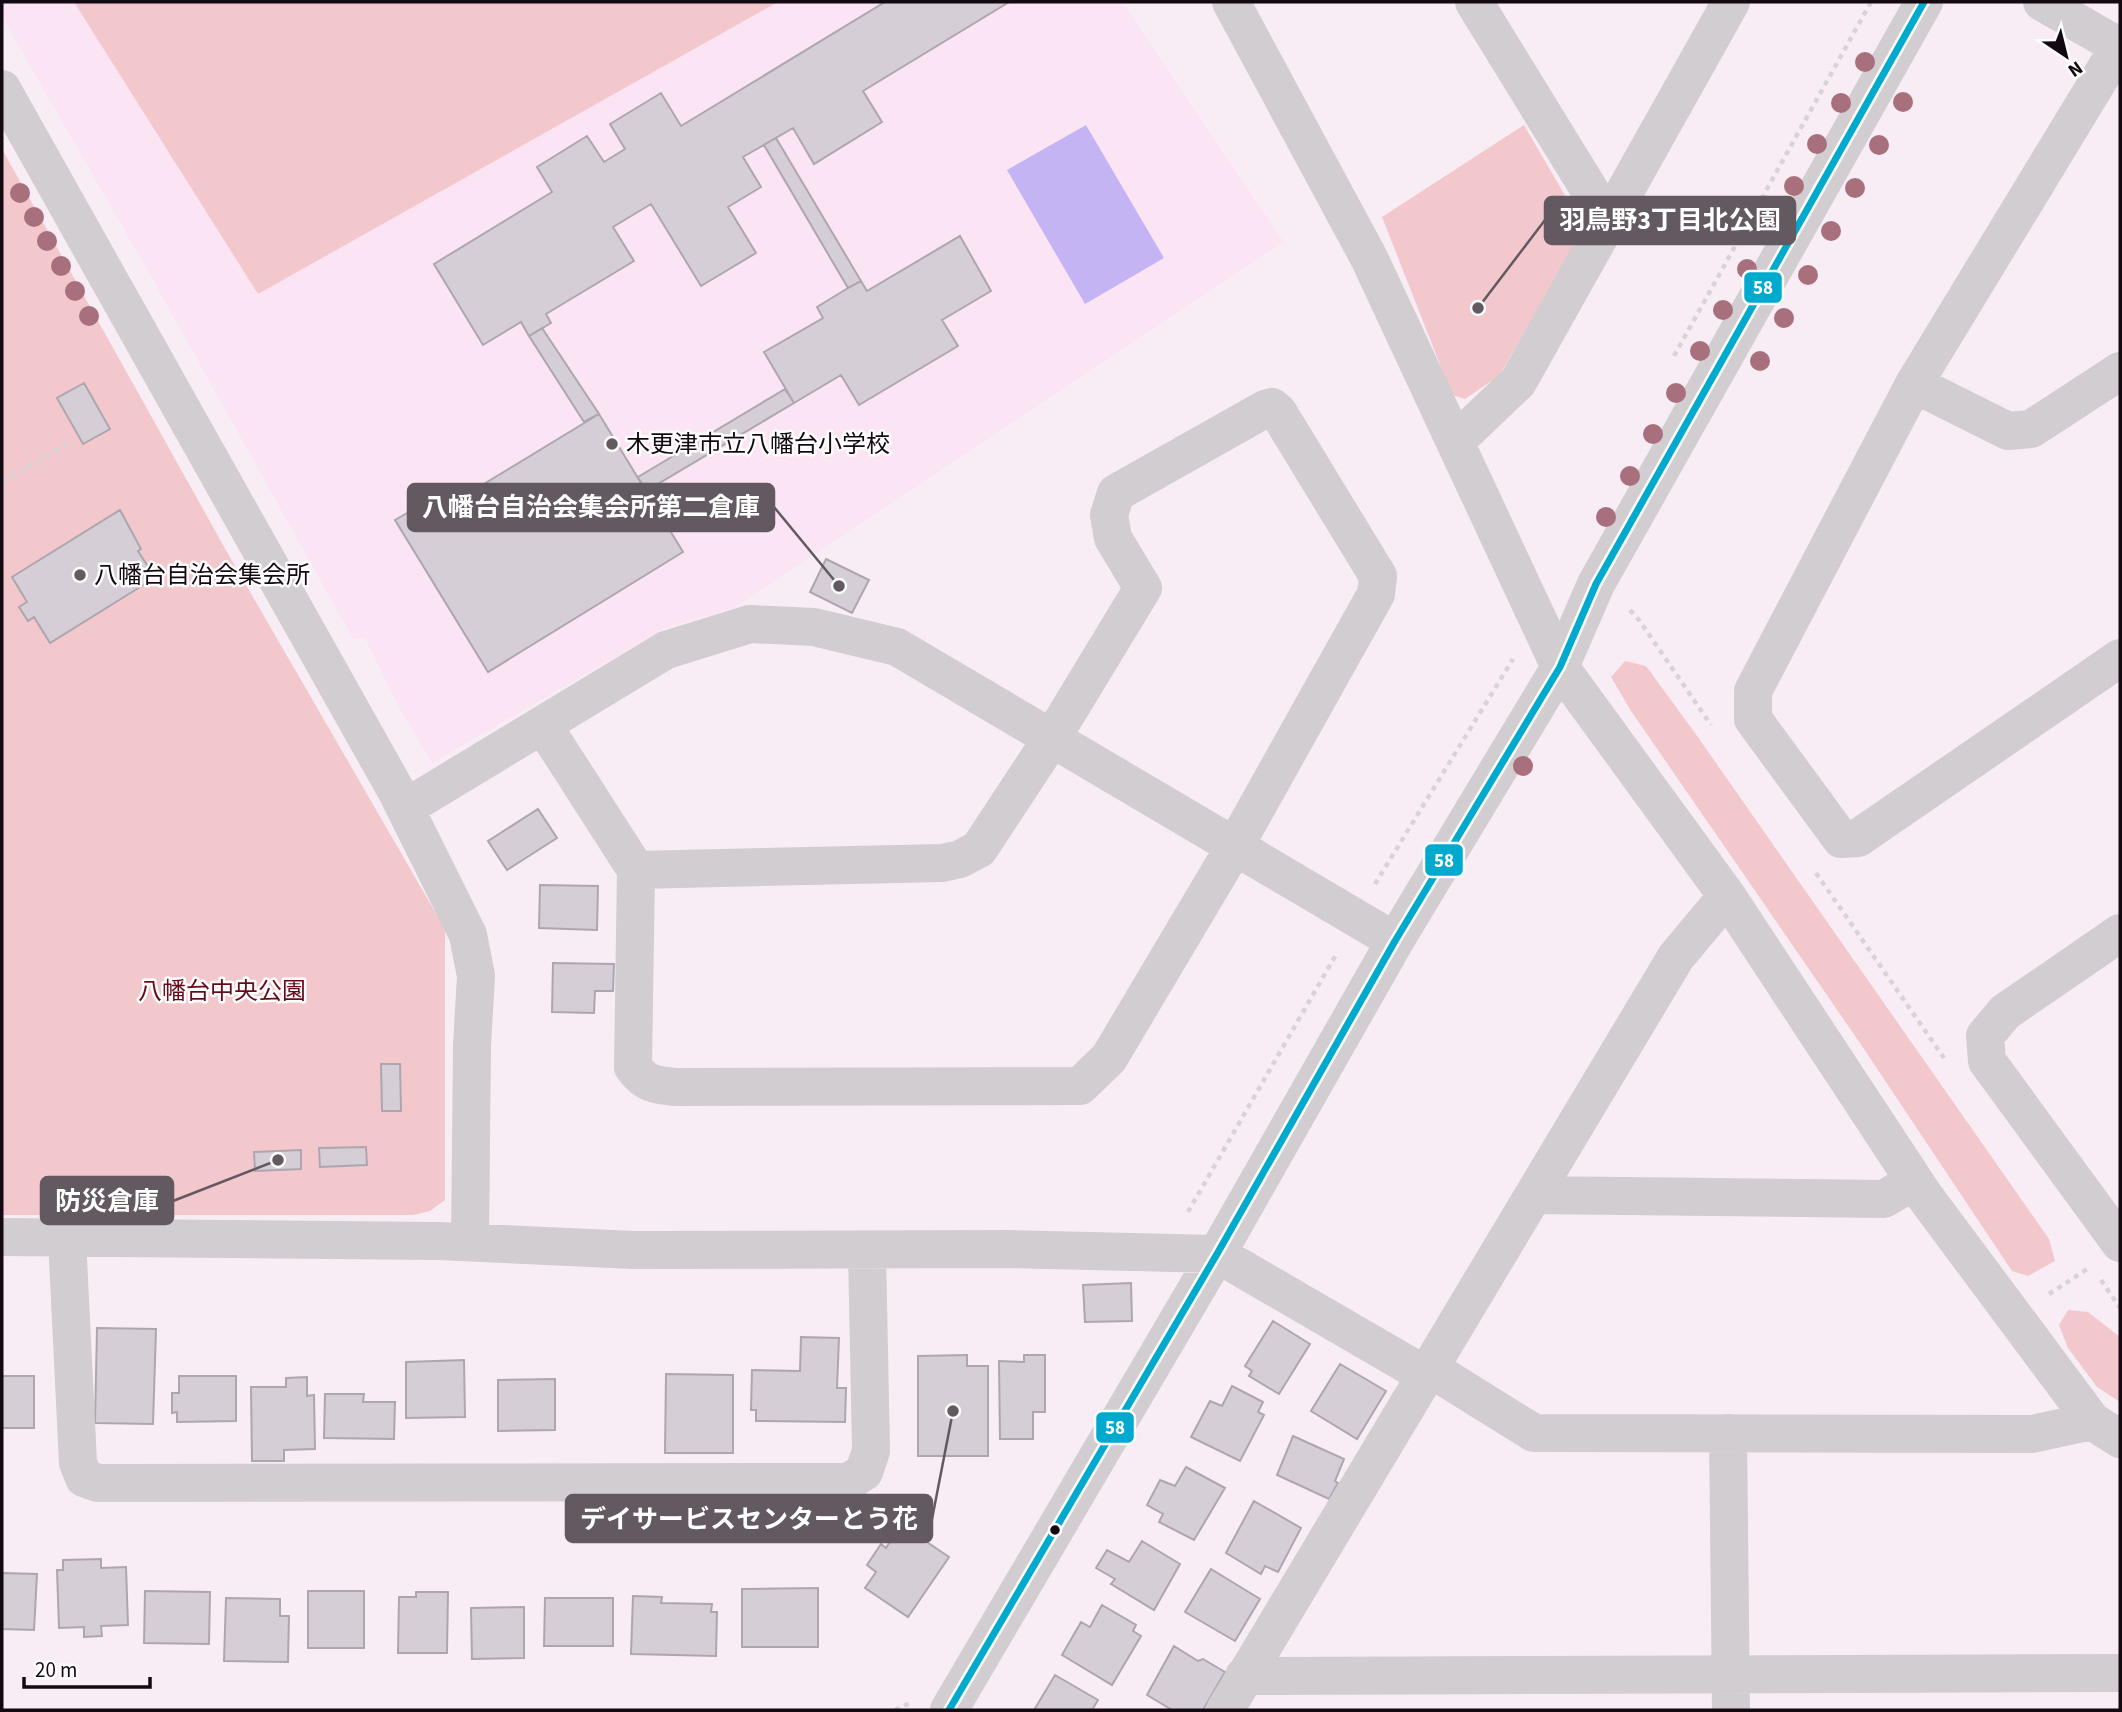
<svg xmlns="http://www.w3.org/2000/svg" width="2122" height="1712" viewBox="0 0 2122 1712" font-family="'Source Sans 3','Noto Sans JP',sans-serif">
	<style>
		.built { fill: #fbe4f4 }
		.green { fill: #f3c8cc }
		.water { fill: #c4b4f3 }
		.building { fill: #d6ced7; stroke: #aea6af; stroke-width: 2 }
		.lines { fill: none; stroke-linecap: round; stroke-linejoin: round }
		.path { stroke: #d7d4d6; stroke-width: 4.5; stroke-dasharray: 5 5; stroke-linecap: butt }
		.street { stroke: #d1cdd1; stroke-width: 38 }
		.secondary { stroke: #d1cdd1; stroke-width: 38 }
		.bus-1-casing { stroke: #fdfdfd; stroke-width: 12 }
		.bus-1 { stroke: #00a9ce; stroke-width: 7 }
		.tree { fill: #a8707d }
		.poi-dot { fill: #635961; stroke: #fdfdfd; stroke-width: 2.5 }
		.bus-dot { fill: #130911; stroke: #fdfdfd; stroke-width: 2.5 }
		.labels { text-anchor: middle; stroke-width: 5; stroke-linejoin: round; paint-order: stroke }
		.poi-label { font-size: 24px; fill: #130911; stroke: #fdfdfd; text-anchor: start }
		.park-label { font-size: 24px; fill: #660a1a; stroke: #fdfdfd }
		.leader { fill: none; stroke: #635961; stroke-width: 2.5 }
		.callout-dot { fill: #635961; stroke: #fdfdfd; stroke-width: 2.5 }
		.callout { fill: #635961; stroke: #635961; stroke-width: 2.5 }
		.callout-label { font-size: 26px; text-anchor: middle; font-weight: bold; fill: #fff }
		.line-badge { stroke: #fdfdfd; stroke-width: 2.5 }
		.badge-label { font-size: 19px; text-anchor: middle; font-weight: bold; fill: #fff }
	</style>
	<rect width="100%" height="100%" fill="#f8edf5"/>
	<path class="built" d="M2 2H1122L1284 242 733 608 666 628 432 763 396 702 365 638 353 639 153 280 2 17Z"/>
	<path class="green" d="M74 2H778L258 294Z
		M1524 125 1577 216V241L1499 376 1465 399 1452 395 1382 217Z
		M2 149 227 552 445 929V1200L430 1211 413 1215H2Z
		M1625 661 1646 666 1695 733 2049 1239 2055 1261 2028 1276 2012 1271 1862 1046 1631 711 1611 677Z
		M2068 1310 2088 1312 2120 1337V1402L2097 1387 2068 1348 2059 1325Z"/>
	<path class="water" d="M1086 125 1164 258 1085 304 1007 170Z"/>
	<path class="building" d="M885 2H1009L863 91 882 122 814 164 793 128 743 157 761 187 728 207 756 253 701 286 651 204 613 227 634 261 546 314 551 323 529 336 521 322 483 345 434 264 552 192 537 167 587 136 604 162 625 149 610 124 661 93 681 126Z
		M776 138 861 281 848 288 764 145Z
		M960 236 991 291 942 320 958 346 859 405 841 375 794 403 764 352 823 318 817 307 848 288 861 281 867 291Z
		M542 328 599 414 584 422 529 336Z
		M84 383 110 429 83 444 57 398Z
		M785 389 794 403 646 491 638 477Z
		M599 414 683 552 488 672 395 520 419 506 428 518Z
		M120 510 141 549 138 551 149 568 143 573 148 582 50 643 34 617 28 621 19 607 27 602 12 577Z
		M826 559 869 580 852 613 810 592Z
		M538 809 557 838 507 870 488 841Z
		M540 885 598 886 597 930 539 928Z
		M553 963 614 964 613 991H595L594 1013 552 1012Z
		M381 1064H400L401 1111H382Z
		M366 1147 367 1165 320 1167 319 1148Z
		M301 1150V1169L255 1171 254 1152Z
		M1131 1283 1132 1321 1085 1322 1083 1285Z
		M1273 1321 1310 1344 1279 1394 1249 1376 1252 1371 1245 1366Z
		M97 1328 156 1329 153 1424 95 1423Z
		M801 1337 839 1338 837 1388H846L845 1422 756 1421V1410H751L752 1370 800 1371Z
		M967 1355V1366H988V1456H918V1356Z
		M1024 1355H1045V1412H1033V1439H1000L999 1361 1024 1362Z
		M464 1360 465 1417 406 1418V1362Z
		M1340 1364 1386 1391 1357 1439 1311 1411Z
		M666 1374 733 1375V1453H665Z
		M2 1376H34V1428H2Z
		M179 1376H236V1421L177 1422V1412L172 1413V1393H179Z
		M307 1377V1396L314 1395 315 1449 284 1450V1461H252L251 1387H286V1378Z
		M555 1379V1430L498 1431V1380Z
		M1232 1386 1263 1402 1258 1412 1264 1415 1240 1461 1191 1437 1210 1401 1222 1406Z
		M325 1394H364L363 1402H395L394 1439 324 1438Z
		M1293 1436 1344 1459 1335 1481 1338 1483 1329 1499 1277 1475Z
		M1186 1467 1225 1488 1194 1540 1159 1522 1163 1514 1147 1505 1160 1480 1175 1486Z
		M1254 1501 1301 1528 1278 1572 1265 1566 1261 1574 1226 1553Z
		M896 1532 907 1540 912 1532 949 1557 908 1617 865 1588 876 1572 867 1565 881 1544 886 1548Z
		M1142 1541 1180 1564 1154 1610 1111 1584 1115 1579 1096 1568 1107 1550 1129 1562Z
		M101 1559V1568L126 1567 128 1625 101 1626 102 1636 84 1637V1627L59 1628 57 1570H63V1560Z
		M1211 1569 1260 1599 1235 1641 1185 1612Z
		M2 1573 37 1574 34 1630 2 1629Z
		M818 1588V1647H742V1589Z
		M145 1591 210 1592 209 1644 144 1643Z
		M308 1591H364V1648H308Z
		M416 1592H448L447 1653H398L399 1597H416Z
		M633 1596 662 1597 661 1603 712 1604 711 1612H717L716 1656 631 1654Z
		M226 1598 280 1599V1616H289L288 1662 224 1661Z
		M545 1598H613V1646H544Z
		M1102 1605 1136 1625 1133 1631 1141 1636 1112 1685 1062 1655 1081 1622 1090 1627Z
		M524 1607V1658L472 1659 471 1608Z
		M1174 1646 1198 1661 1203 1659 1225 1672 1203 1710H1172L1147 1695Z
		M1055 1675 1098 1700 1092 1710H1034Z"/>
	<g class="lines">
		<path class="path" d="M1674 356 1871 2
			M2 481 72 441
			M1630 610 1639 620 1711 725
			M1816 873 1944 1058
			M1375 884 1513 659
			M1188 1212 1337 953
			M2101 1280 2120 1308
			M2049 1294 2089 1268
			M895 1710 910 1703"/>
		<path class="street" d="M1231 2 1369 258 1560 667 1727 896 1923 1194 2092 1421 2120 1439
			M1474 2 1608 220
			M2042 2 2120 47
			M2120 45 1914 384 1753 691V719L1841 839 1858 838 2120 658
			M2 89 398 794 468 935 476 976 472 1046 470 1242
			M1914 384 2008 431 2031 429 2120 371
			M1455 442 1518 382 1731 2
			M543 725 636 870 633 1067C645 1084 655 1085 675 1087L1080 1086 1109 1058 1235 846 1376 594 1378 576 1278 412 1272 407 1265 409 1116 493 1109 515 1113 538 1143 588 1052 738 979 849 960 859 942 863 636 870
			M405 808 666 650 750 624 814 627 897 647 1395 941
			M2120 933 2005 1012 1985 1036 1987 1061 2120 1243
			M1534 1195 1884 1199 1914 1181
			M2 1237 438 1241 634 1250 1007 1249 1217 1254 1427 1376
			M67 1238 78 1463 84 1478 98 1483 848 1482 864 1472 871 1451 867 1250
			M1431 1369 1534 1433 2032 1434 2092 1421
			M1728 1433 1731 1710
			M1244 1676 2120 1673
			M949 1710 1217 1254 1395 941 1560 667
			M1225 1710 1676 957 1727 896"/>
		<path class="secondary" d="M1560 667 1596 584 1924 2"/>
		<defs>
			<path id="bus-1" d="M949 1710 1217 1254 1395 941 1560 667 1596 584 1924 2"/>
		</defs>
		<use href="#bus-1" class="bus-1-casing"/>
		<use href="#bus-1" class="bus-1"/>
	</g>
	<g class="tree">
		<circle cx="1865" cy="62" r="10"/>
		<circle cx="1903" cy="102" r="10"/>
		<circle cx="1841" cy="103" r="10"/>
		<circle cx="1817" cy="144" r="10"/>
		<circle cx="1879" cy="145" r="10"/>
		<circle cx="1794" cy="186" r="10"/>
		<circle cx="1855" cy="188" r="10"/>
		<circle cx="20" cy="193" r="10"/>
		<circle cx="34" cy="217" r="10"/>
		<circle cx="1831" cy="231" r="10"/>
		<circle cx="47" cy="241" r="10"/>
		<circle cx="61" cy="266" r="10"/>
		<circle cx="1747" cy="269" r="10"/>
		<circle cx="1808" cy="275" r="10"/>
		<circle cx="75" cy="291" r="10"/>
		<circle cx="1723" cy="310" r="10"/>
		<circle cx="89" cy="316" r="10"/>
		<circle cx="1784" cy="318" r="10"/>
		<circle cx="1700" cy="351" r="10"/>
		<circle cx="1760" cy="361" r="10"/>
		<circle cx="1676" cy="393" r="10"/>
		<circle cx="1653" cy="434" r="10"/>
		<circle cx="1630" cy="476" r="10"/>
		<circle cx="1606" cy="517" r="10"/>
		<circle cx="1523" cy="766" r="10"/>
	</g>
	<g class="poi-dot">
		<circle cx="612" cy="444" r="7"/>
		<circle cx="80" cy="575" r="7"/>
	</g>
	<circle class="bus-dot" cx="1055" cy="1530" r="6"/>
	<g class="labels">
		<g class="poi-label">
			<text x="626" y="452">木更津市立八幡台小学校</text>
			<text x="94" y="583">八幡台自治会集会所</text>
		</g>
		<g class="park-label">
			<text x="222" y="999">八幡台中央公園</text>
		</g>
	</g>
	<path class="leader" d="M1478 308L1545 220M839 586L774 507M278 1160L173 1201M953 1411L932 1519"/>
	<g class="callout-dot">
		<circle cx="1478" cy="308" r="7"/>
		<circle cx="839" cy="586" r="7"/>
		<circle cx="278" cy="1160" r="7"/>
		<circle cx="953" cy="1411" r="7"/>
	</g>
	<g class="callout">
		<rect x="1545" y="197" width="250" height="47" rx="7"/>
		<rect x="408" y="484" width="366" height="47" rx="7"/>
		<rect x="41" y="1177" width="132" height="47" rx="7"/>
		<rect x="566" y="1495" width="366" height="47" rx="7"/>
	</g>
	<g class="callout-label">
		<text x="1670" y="229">羽鳥野3丁目北公園</text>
		<text x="591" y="516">八幡台自治会集会所第二倉庫</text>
		<text x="107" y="1210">防災倉庫</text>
		<text x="749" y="1528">デイサービスセンターとう花</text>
	</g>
	<g class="line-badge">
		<rect x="1743" y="271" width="40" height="33" rx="7" fill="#00a9ce"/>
		<rect x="1424" y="843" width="40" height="34" rx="7" fill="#00a9ce"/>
		<rect x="1095" y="1411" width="40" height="33" rx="7" fill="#00a9ce"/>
	</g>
	<g class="badge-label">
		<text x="1763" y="294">58</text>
		<text x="1444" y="867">58</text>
		<text x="1115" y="1434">58</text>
	</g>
	<rect width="2122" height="1712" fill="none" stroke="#130911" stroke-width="7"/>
	<g transform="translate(2066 56) rotate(145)" stroke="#fdfdfd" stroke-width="5" paint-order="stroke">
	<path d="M0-5L12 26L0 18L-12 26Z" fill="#130911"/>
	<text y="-10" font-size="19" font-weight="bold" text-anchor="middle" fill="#130911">N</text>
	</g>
	<path d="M24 1677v10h126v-10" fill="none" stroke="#130911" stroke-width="3.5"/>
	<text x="35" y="1677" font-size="21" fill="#130911" stroke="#fdfdfd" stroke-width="5" paint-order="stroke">20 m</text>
</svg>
